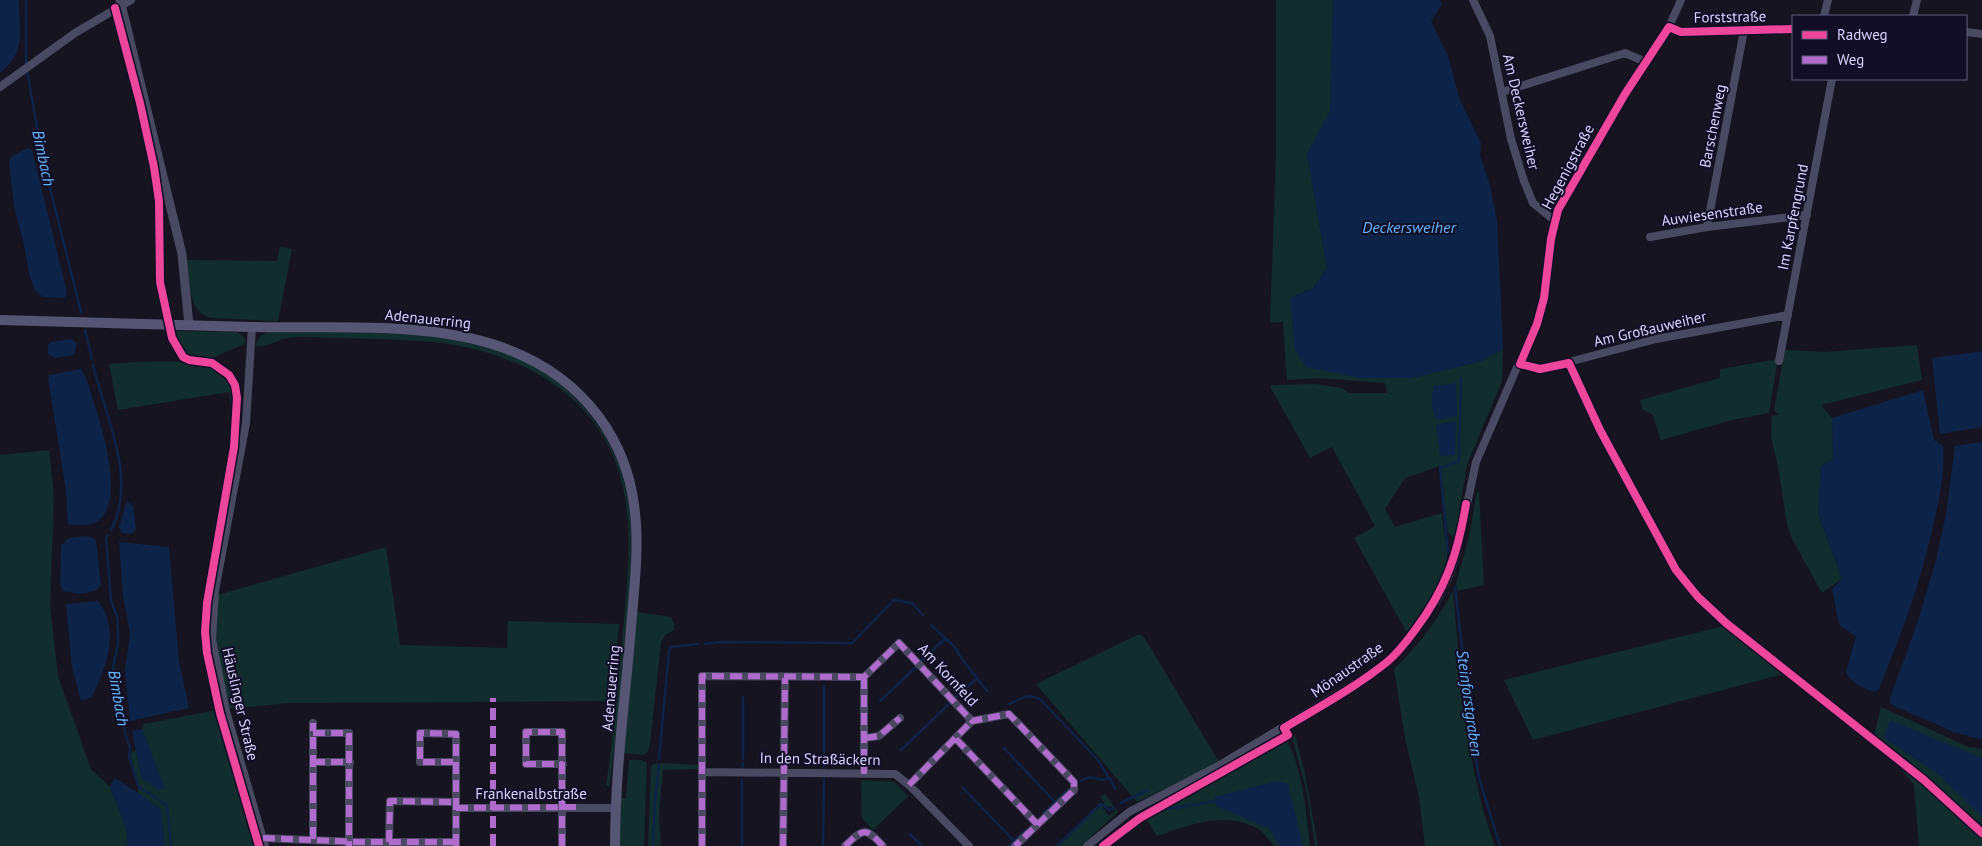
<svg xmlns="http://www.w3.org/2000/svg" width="1982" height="846" viewBox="0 0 1982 846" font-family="'PT Sans',sans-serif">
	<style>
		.green { fill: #122d2d }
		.water { fill: #0d2348 }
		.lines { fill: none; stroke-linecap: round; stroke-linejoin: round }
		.stream { stroke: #0d2348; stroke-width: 2.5 }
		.minor { stroke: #4a4962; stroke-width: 8 }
		.tertiary { stroke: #4a4962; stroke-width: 9 }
		.secondary { stroke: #575574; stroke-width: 10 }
		.quiet { stroke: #b06ccc; stroke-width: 6; stroke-dasharray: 12 6; stroke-linecap: butt }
		.cycleway-casing { stroke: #120e27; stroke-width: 11 }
		.cycleway { stroke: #ed469a; stroke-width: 8 }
		.labels { text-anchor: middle; stroke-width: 4; stroke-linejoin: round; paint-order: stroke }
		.street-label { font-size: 15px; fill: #d9d4ff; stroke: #120e27 }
		.water-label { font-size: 16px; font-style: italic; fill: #62b7ff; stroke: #120e27 }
	</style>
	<rect width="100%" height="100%" fill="#161421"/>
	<path class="green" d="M1276 0H1333L1330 112 1307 154 1327 268 1313 288 1290 298 1360 378H1412L1482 361 1503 349 1502 381 1467 465 1455 538 1448 533 1440 466 1405 478 1385 509 1395 527 1442 513C1443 529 1448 547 1447 563 1445 586 1420 615 1407 633L1354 538 1375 526 1332 447 1310 458 1271 388V385L1316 384 1342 388 1349 393H1387L1385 383 1318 378 1287 380 1283 322 1270 323 1276 158Z
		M280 247 292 249 278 321 213 318C187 314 190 281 187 260L277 261Z
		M174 331 237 332 244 337 246 343 213 358H194L188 356 178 348Z
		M269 332C340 333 417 328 487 346 521 356 552 374 576 399 646 472 633 545 625 637 621 687 617 737 609 787L606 785 607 779C614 733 617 686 622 640 626 602 630 562 628 523 623 415 543 357 442 343 408 339 372 339 337 338 321 338 303 335 288 338 276 340 267 348 255 346L260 336Z
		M1917 345 1922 380 1821 405 1832 418 1833 459 1821 466 1818 513 1842 579 1822 593 1792 539 1787 524 1778 466 1771 438 1772 416 1779 415 1774 410 1785 350 1825 352Z
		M1778 359 1769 413 1732 420 1661 440 1652 414 1643 410 1640 400 1720 378V369Z
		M137 362C165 362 227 355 235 391 237 403 235 418 234 430L229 392 118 410 109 364Z
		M49 450 54 496 50 605 58 676 91 769 110 787 126 828 128 846H0V455Z
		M1477 492H1479L1484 585 1457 591 1456 583 1469 537Z
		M386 547 400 645 507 648 508 621 619 624 612 701 289 703 217 710 257 846H165L156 805 138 795V783L130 754 136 750 142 779 164 788 142 729 144 724 217 710C209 669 203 635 206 593L221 594Z
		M1453 591C1461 676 1465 766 1495 846H1425L1419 797 1405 738 1394 669C1418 647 1437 620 1453 591Z
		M637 612 671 617 674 623V630L665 635 661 643 650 744 648 751 643 755 624 753Z
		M1724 626 1784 674 1533 740 1504 680Z
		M1139 634 1144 637 1219 762 1137 802 1036 684Z
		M1881 707 1969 747 1982 749V846H1919L1914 785 1874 736Z
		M1295 735 1304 769 1318 846H1315L1307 793 1292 737Z
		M1287 741C1303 769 1306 814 1310 846H1274C1269 841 1264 832 1258 829 1227 810 1188 825 1157 836L1145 817 1244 766Z
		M629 760H641L647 763 644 846H619L620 798H626Z
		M663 763 698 765 699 769 663 770 659 813 661 846H648L651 768 653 764Z
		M861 780 894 782 908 796 873 830 862 818Z
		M1105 794 1118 812 1081 846H1059L1101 805 1109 816 1115 811 1111 806 1107 807 1103 804 1104 802 1100 797Z"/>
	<path class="water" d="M0 0H19C19 32 27 51 0 73Z
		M1333 0H1440L1442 4 1431 21 1448 56 1460 100 1481 143 1480 156 1490 185 1497 221 1503 349 1482 361 1412 378H1360L1306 367 1295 350 1290 298 1313 288 1327 268 1307 154 1330 111Z
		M28 148 32 150 67 292 65 298 43 297 35 291 29 274 24 245 14 206 9 161 12 156Z
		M72 339 77 344 74 355 55 358 48 354V345L50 342Z
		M1982 351V427L1940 434 1932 358Z
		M81 369 86 378C95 406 137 518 87 525 81 525 74 526 68 524L66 491 48 378 50 375Z
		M1456 383 1457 416 1438 420C1430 412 1431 395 1434 386Z
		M1923 390 1934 440 1943 446C1945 472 1940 497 1934 522 1921 582 1902 632 1879 689L1875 692C1866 690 1849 681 1846 672L1856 636 1839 625 1832 589 1842 579 1818 513 1821 466 1833 459 1832 418Z
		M1456 421 1455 455 1440 456 1436 425Z
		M1982 442V740L1954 732 1896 707 1890 703V698L1918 621 1936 560 1946 514 1955 446Z
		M127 501 133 506 136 529 131 534 123 533 119 527Z
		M86 536 92 537 96 541 101 585 96 591 79 594 63 591 60 585 61 545 69 538Z
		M119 542 169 547 179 661 189 708 130 721 125 671 130 633 123 596Z
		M98 601C121 630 106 668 92 697L81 701 72 667 66 604Z
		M1890 720 1982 758V817L1938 774 1884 738Z
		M142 729 165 788 159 790 142 779 132 731Z
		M114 779 119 780 161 809 165 846H128L126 828 110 787Z
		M1277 781 1288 784 1303 846H1280L1268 828 1216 806 1215 797Z"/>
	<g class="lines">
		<path class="stream" d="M26 66V0
			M27 71 42 156 81 312
			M85 330 92 359
			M93 365C105 415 138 480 111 530
			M108 535 106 538 111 601 117 616 118 630V644L113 667 119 711 130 749 129 757 139 787 167 805 171 846
			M1448 552 1440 468 1459 461 1461 378
			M1455 587 1473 744 1479 778 1500 846
			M931 625 954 646 962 659 987 691
			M705 644 720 642 852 643 894 600 912 603 923 615
			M921 661 946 638
			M956 697 977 678
			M880 701 916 667
			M1009 704C1020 699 1030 692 1041 700L1098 760 1115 788
			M1004 748 1055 802
			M901 750 950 703
			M659 759 669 651 671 647 698 644
			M743 759V697
			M824 760V686
			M824 763V771
			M742 770 743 763
			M1081 781 1089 777 1102 780 1110 778
			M963 788 1014 841
			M1121 803 1148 790
			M1168 809 1216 801
			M1044 813 1069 789
			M910 834 922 846
			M653 846 655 799 659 765
			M742 846V780
			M823 846 824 780
			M1009 846 1026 830
			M1057 846 1101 804 1110 810 1113 808"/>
		<path class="minor" d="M1473 0 1490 36 1511 139 1524 181 1533 203 1555 221
			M1824 16 1828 0
			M1913 16 1917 0
			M1669 27 1681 32 1793 29
			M1966 32 1982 34
			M0 87 75 33 131 0
			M1502 92 1625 53 1646 62
			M1707 227 1744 30
			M1650 237 1707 227 1807 215
			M252 327 246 423 215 591 212 639 226 711 265 846
			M1779 361 1832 79
			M1569 363 1613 454
			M1520 364 1531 368H1546L1656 339 1788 315
			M864 677V774
			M313 733H349V846
			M865 738 879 736 900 718
			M956 739 1037 824
			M313 762H350
			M703 772 895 774 909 785 969 846
			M909 785 972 721
			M456 808H616
			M263 838 356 842H456
			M313 839V723
			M389 842 390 801 456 802
			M456 846V734L420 733V762H456
			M562 846V732H526V764H563
			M702 846V676L864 677 899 643 972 721 1009 714 1074 782V790L1015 846
			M783 846 785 678
			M845 846C864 828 865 827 883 846
			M1087 846 1129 812 1220 765 1366 677 1389 661 1409 637 1437 600 1449 576 1457 552 1476 462 1541 312 1551 239 1558 210 1625 94 1669 27 1681 0"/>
		<path class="tertiary" d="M120 0 182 254 189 325"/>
		<path class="secondary" d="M0 320C84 322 167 325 251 327 369 330 519 309 599 417 618 443 630 473 634 505 640 546 634 587 631 628 625 700 615 773 615 846"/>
		<path class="quiet" d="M864 677V774
			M313 733H349V846
			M865 738 879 736 900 718
			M956 739 1037 824
			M313 762H350
			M909 785 972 721
			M456 808 579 807
			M263 838 356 842H456
			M313 839V723
			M389 842 390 801 456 802
			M456 846V734L420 733V762H456
			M493 846V698
			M562 846V732H526V764H563
			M702 846V676L864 677 899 643 972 721 1009 714 1074 782V790L1015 846
			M783 846 785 678
			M845 846C864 828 865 827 883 846"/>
		<defs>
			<path id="cycleway" d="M115 8 140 103 154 167 159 201 160 282 172 338 183 357 189 360 212 363 229 375 235 385 237 398 234 447 207 603 205 632 207 653 220 713 259 846
				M1793 29 1681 32 1669 27 1625 94 1558 210 1551 239 1544 298 1537 324 1520 364 1540 369 1569 363 1600 430 1676 570 1698 597 1726 623 1924 780 1982 833
				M1103 846 1140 818 1288 735 1284 728C1319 707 1356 687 1387 662 1398 653 1407 641 1415 630 1446 589 1458 553 1466 504"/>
		</defs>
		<use href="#cycleway" class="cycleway-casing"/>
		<use href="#cycleway" class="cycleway"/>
	</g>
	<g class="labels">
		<g class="street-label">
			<text transform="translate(1730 17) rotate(-1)" y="5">Forststraße</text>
			<text transform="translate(1521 112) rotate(77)" y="5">Am Deckersweiher</text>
			<text transform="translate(1713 126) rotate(-79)" y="5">Barschenweg</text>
			<text transform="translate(1568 167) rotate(-62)" y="5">Hegenigstraße</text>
			<text transform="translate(1712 214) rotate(-8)" y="5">Auwiesenstraße</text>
			<text transform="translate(1793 217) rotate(-79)" y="5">Im Karpfengrund</text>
			<text transform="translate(428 319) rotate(6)" y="5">Adenauerring</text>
			<text transform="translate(1650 329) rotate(-13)" y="5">Am Großauweiher</text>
			<text transform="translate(1347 670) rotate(-35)" y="5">Mönaustraße</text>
			<text transform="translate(948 675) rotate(47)" y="5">Am Kornfeld</text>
			<text transform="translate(611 688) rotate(-85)" y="5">Adenauerring</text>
			<text transform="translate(240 704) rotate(77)" y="5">Häuslinger Straße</text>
			<text transform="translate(820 759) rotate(1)" y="5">In den Straßäckern</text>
			<text x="531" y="799">Frankenalbstraße</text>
		</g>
		<g class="water-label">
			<text transform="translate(44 158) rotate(78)" y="6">Bimbach</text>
			<text x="1409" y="233">Deckersweiher</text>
			<text transform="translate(119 698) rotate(80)" y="6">Bimbach</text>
			<text transform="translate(1470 703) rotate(82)" y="6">Steinforstgraben</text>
		</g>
	</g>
	<rect x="1792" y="15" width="175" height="65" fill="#120e27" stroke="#625d7d"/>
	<rect x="1802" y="31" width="25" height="8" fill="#ed469a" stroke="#625d7d"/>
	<text x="1837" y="40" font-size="15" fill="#d9d4ff">Radweg</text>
	<rect x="1802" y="56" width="25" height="8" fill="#b06ccc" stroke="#625d7d"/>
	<text x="1837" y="65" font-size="15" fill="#d9d4ff">Weg</text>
</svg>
